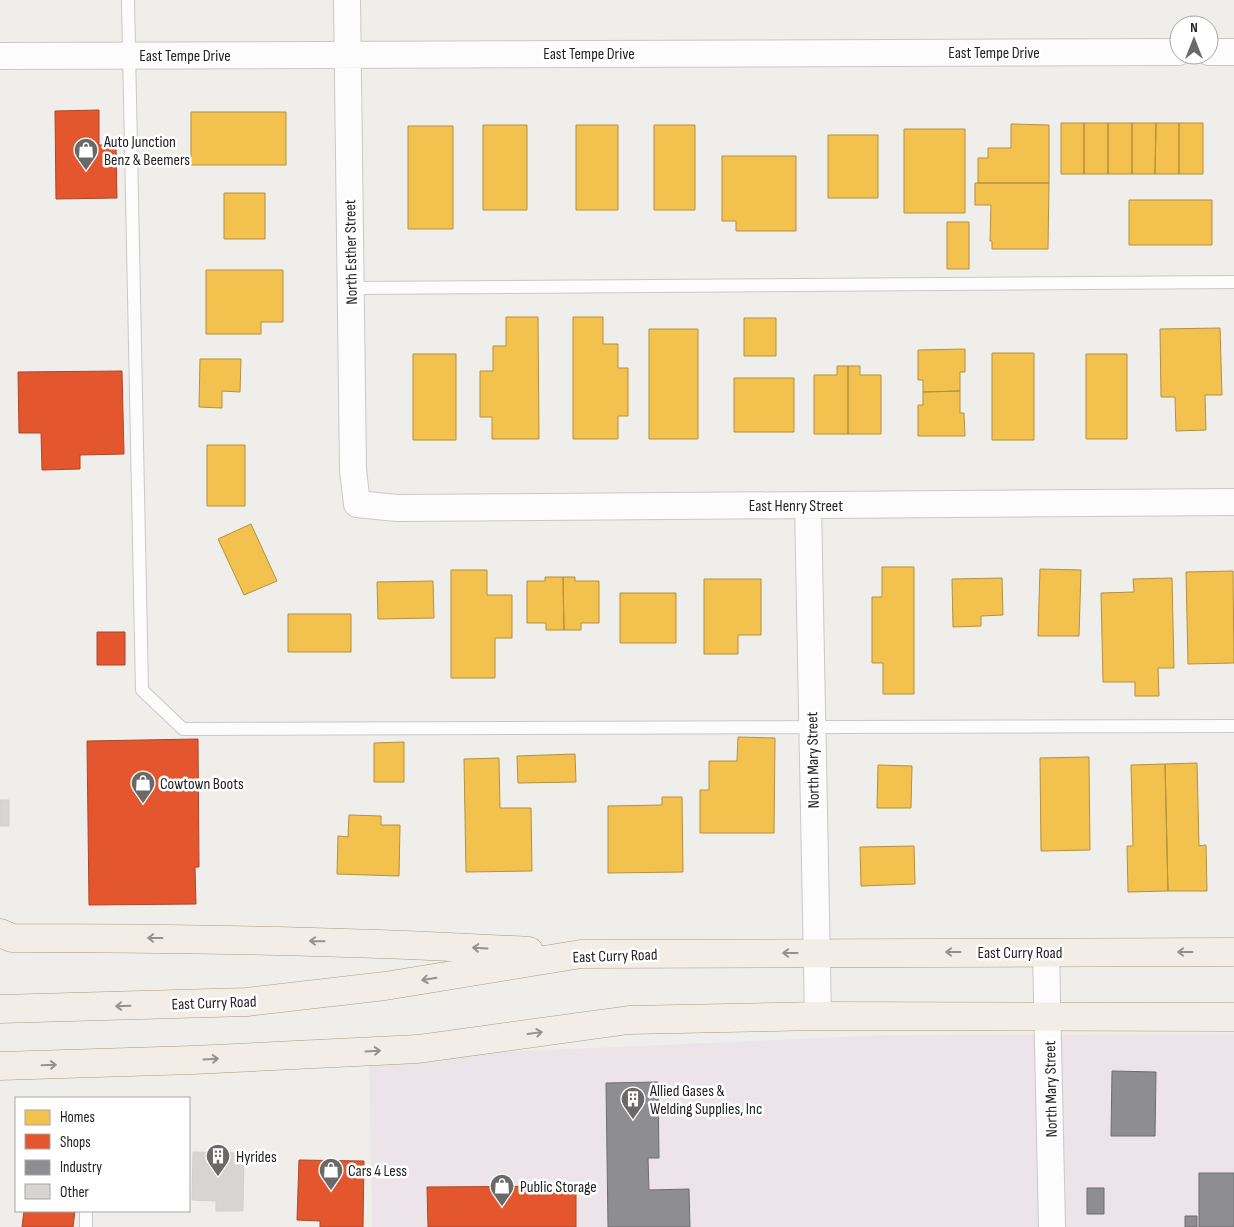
<svg xmlns="http://www.w3.org/2000/svg" width="1234" height="1227" viewBox="0 0 1234 1227" font-family="'Sofia Sans Condensed',sans-serif">
	<style>
		.industrial { fill: #ede4e9 }
		.homes { fill: #f2c14e; stroke: #b49141 }
		.shops { fill: #e4572e; stroke: #aa472a }
		.industry { fill: #8d8d92; stroke: #6d6d70 }
		.building { fill: #d7d4d2; stroke: #d3d0cc }
		.lines { fill: none; stroke-linecap: round; stroke-linejoin: round }
		.service-casing { stroke: #c9c8c7; stroke-width: 14 }
		.minor-casing { stroke: #c9c8c7; stroke-width: 28 }
		.primary-casing { stroke: #a79c86; stroke-width: 29 }
		.service { stroke: #fdfcfc; stroke-width: 12 }
		.minor { stroke: #fdfcfc; stroke-width: 26 }
		.primary { stroke: #f3ede7; stroke-width: 28 }
		.oneway { stroke: #95928e }
		.labels { text-anchor: middle; stroke-width: 5; stroke-linejoin: round; paint-order: stroke }
		.street-label { font-size: 16px; fill: #222; stroke: #fff }
		.poi-label { font-size: 16px; fill: #222; stroke: #fff; text-anchor: start }
	</style>
	<rect width="100%" height="100%" fill="#f0eeeb"/>
	<path class="industrial" d="M1234 1034V1227H372L369 1058 886 1035Z"/>
	<path class="homes" d="M191 112H286V165H191Z
		M1061 123H1084V174H1061Z
		M1084 123H1108V174H1084Z
		M1108 123H1132V174H1108Z
		M1132 123H1156L1155 174H1132Z
		M1156 123H1179V174H1155Z
		M1179 123H1203V174H1179Z
		M1011 124 1049 125V183H978V158H988V148H1011Z
		M483 125H527V210H483Z
		M576 125H618V210H576Z
		M654 125H695V210H654Z
		M408 126H453V229H408Z
		M904 129H965V213H904Z
		M828 135H878V198H828Z
		M722 156H796V231H736V221H722Z
		M975 183H1049L1048 249H992V241H990L991 205H975Z
		M224 193H265V239H224Z
		M1129 200H1212V245H1129Z
		M947 222H969V269H947Z
		M206 270H283V322H261V334H206Z
		M506 317H538L539 439H492V417H480V371H493V346H506Z
		M573 317H603V344H618V368H628V416H618V439H573Z
		M744 318H776V356H744Z
		M1220 328 1222 395H1205L1206 430 1176 431 1175 397H1161L1160 329Z
		M649 329H698V439H649Z
		M965 349V372H960V391L923 392V380H918V350Z
		M992 353H1034V440H992Z
		M413 354H456V440H413Z
		M1086 354H1127V439H1086Z
		M200 359H241L240 392 222 391V408L199 407Z
		M837 366H848V434H814V375H837Z
		M848 366H860V375H881V434H848Z
		M734 378H794V432H734Z
		M960 391V413H964L965 436H918V405H923V392Z
		M207 445H245V506H207Z
		M251 524 277 581 244 595 218 539Z
		M882 567H914V694H883V663H872V597H882Z
		M1040 569 1081 570 1079 636H1038Z
		M451 570H487V595H512V638H495V678H451Z
		M1233 571 1234 663 1188 664 1186 572Z
		M545 577H563L564 630H546V623H527V581H545Z
		M563 577H575V581H599V623H581V630H564Z
		M1002 578 1003 615 981 616V626L953 627 952 579Z
		M1172 578 1174 668H1158L1159 696H1135V682H1103L1101 593 1134 592 1133 579Z
		M704 579H761V635H738V654H704Z
		M433 581 434 618 378 619 377 582Z
		M620 593H676V643H620Z
		M288 614H351V652H288Z
		M738 737 775 738 774 833H700V790H709V761H737Z
		M404 742V782H374V743Z
		M575 754 576 782 518 783 517 756Z
		M1089 757 1090 850 1041 851 1040 758Z
		M499 758 500 808H531L532 871 466 872 464 759Z
		M1197 763 1199 846 1206 845 1207 891H1168L1165 764Z
		M1165 764 1168 891 1128 892 1127 846H1133L1131 765Z
		M878 765 912 766 911 808H877Z
		M662 797H682L683 872 608 873V806L662 805Z
		M349 815 381 816V825H400L399 876 337 874 338 836 348 837Z
		M914 846 915 884 861 886 860 847Z"/>
	<path class="shops" d="M99 110V145H116L117 198 56 199 55 111Z
		M122 371 124 454 80 455V469L42 470 41 433H19L18 372Z
		M97 632H125V665H97Z
		M198 739 199 867H195L196 904 89 905 87 741Z
		M299 1160 364 1161 363 1227H320V1221L297 1220Z
		M576 1186V1227H428L427 1187Z
		M24 1211H75L73 1227H22Z"/>
	<path class="industry" d="M1112 1071 1156 1072 1155 1136H1111Z
		M658 1082 659 1158H648L649 1190 689 1189 690 1227H608L606 1083Z
		M1199 1173H1234V1227H1199Z
		M1087 1188H1104V1214H1087Z
		M1185 1216H1197V1227H1185Z"/>
	<path class="building" d="M0 800H9V826H0Z
		M193 1152 244 1153 243 1211H216V1201L192 1200Z"/>
	<g class="lines">
		<defs>
			<path id="service" d="M128 0 142 690 183 729 1234 726
				M351 288 1234 282
				M86 1227V1211"/>
			<path id="minor" d="M347 0 353 470 357 504 397 508 1234 502
				M1209 52H1234
				M0 56 1179 52
				M808 505 818 1016
				M1046 952 1052 1227"/>
			<path id="primary" d="M0 933 12 938C185 938 357 941 529 951
				M0 1009 247 1002 385 986 581 954 1234 952
				M0 1066 193 1060 418 1049 629 1020 818 1016 1234 1017"/>
		</defs>
		<use href="#service" class="service-casing"/>
		<use href="#minor" class="minor-casing"/>
		<use href="#primary" class="primary-casing"/>
		<use href="#service" class="service"/>
		<use href="#minor" class="minor"/>
		<use href="#primary" class="primary"/>
	</g>
	<defs><path id="oneway-shaft" d="M-6 0H5M1.5-3L5.5 0L1.5 3" fill="none" stroke-width="1.6" stroke-linecap="round" stroke-linejoin="round" transform="scale(1.25)"/></defs>
	<g class="oneway">
		<use href="#oneway-shaft" transform="translate(155 938) rotate(180)"/>
		<use href="#oneway-shaft" transform="translate(317 941) rotate(-179)"/>
		<use href="#oneway-shaft" transform="translate(480 948) rotate(-177)"/>
		<use href="#oneway-shaft" transform="translate(953 952) rotate(180)"/>
		<use href="#oneway-shaft" transform="translate(1185 952) rotate(180)"/>
		<use href="#oneway-shaft" transform="translate(790 953) rotate(180)"/>
		<use href="#oneway-shaft" transform="translate(429 979) rotate(171)"/>
		<use href="#oneway-shaft" transform="translate(123 1006) rotate(178)"/>
		<use href="#oneway-shaft" transform="translate(535 1033) rotate(-8)"/>
		<use href="#oneway-shaft" transform="translate(373 1051) rotate(-3)"/>
		<use href="#oneway-shaft" transform="translate(211 1059) rotate(-3)"/>
		<use href="#oneway-shaft" transform="translate(49 1065) rotate(-2)"/>
	</g>
	<defs>
		<symbol id="shop-pin" viewBox="-11 -11 22 30"><path d="M0 17L-7.5 6A9.5 9.5 0 1 1 7.5 6Z" fill="#6a6968" stroke="#fff"/><path d="M-5-2.5h2.3a2.7 3.5 0 0 1 5.4 0H5L5.5 6h-11ZM-1.5-2.5h3a1.5 2.3 0 0 0-3 0Z" fill="#fff"/></symbol>
		<symbol id="building-pin" viewBox="-11 -11 22 30"><path d="M0 17L-7.5 6A9.5 9.5 0 1 1 7.5 6Z" fill="#6a6968" stroke="#fff"/><path d="M-4-6H4V6H1V3H-1V6H-4ZM-2.5-4.3h1.7v1.8h-1.7ZM.8-4.3h1.7v1.8H.8ZM-2.5-1h1.7V.8h-1.7ZM.8-1h1.7V.8H.8Z" fill="#fff"/></symbol>
	</defs>
	<g fill-rule="evenodd">
		<use href="#shop-pin" x="72" y="136" width="28" height="38"/>
		<use href="#shop-pin" x="129" y="769" width="28" height="38"/>
		<use href="#building-pin" x="619" y="1085" width="28" height="38"/>
		<use href="#building-pin" x="204" y="1142" width="28" height="38"/>
		<use href="#shop-pin" x="317" y="1156" width="28" height="38"/>
		<use href="#shop-pin" x="488" y="1172" width="28" height="38"/>
	</g>
	<g class="labels">
		<g class="street-label">
			<text x="994" y="58">East Tempe Drive</text>
			<text x="589" y="59">East Tempe Drive</text>
			<text x="185" y="61">East Tempe Drive</text>
			<text transform="translate(350 252) rotate(-91)" y="6">North Esther Street</text>
			<text x="796" y="511">East Henry Street</text>
			<text transform="translate(812 760) rotate(-91)" y="6">North Mary Street</text>
			<text x="1020" y="958">East Curry Road</text>
			<text transform="translate(615 955) rotate(-2)" y="6">East Curry Road</text>
			<text transform="translate(214 1002) rotate(-2)" y="6">East Curry Road</text>
			<text transform="translate(1050 1089) rotate(-91)" y="6">North Mary Street</text>
		</g>
		<g class="poi-label">
			<text x="104" y="147">Auto Junction<tspan x="104" dy="18">Benz &amp; Beemers</tspan></text>
			<text x="160" y="789">Cowtown Boots</text>
			<text x="650" y="1096">Allied Gases &amp;<tspan x="650" dy="18">Welding Supplies, Inc</tspan></text>
			<text x="236" y="1162">Hyrides</text>
			<text x="348" y="1176">Cars 4 Less</text>
			<text x="520" y="1192">Public Storage</text>
		</g>
	</g>
	<rect x="15" y="1097" width="175" height="115" fill="#ffffff" stroke="#a7a7a7"/>
	<rect x="25" y="1110" width="25" height="15" fill="#f2c14e" stroke="#a7a7a7"/>
	<text x="60" y="1122" font-size="15" fill="#222222">Homes</text>
	<rect x="25" y="1134" width="25" height="15" fill="#e4572e" stroke="#a7a7a7"/>
	<text x="60" y="1147" font-size="15" fill="#222222">Shops</text>
	<rect x="25" y="1160" width="25" height="15" fill="#8d8d92" stroke="#a7a7a7"/>
	<text x="60" y="1172" font-size="15" fill="#222222">Industry</text>
	<rect x="25" y="1184" width="25" height="15" fill="#d7d4d2" stroke="#a7a7a7"/>
	<text x="60" y="1197" font-size="15" fill="#222222">Other</text>
	<g transform="translate(1194 40)"><circle r="24" fill="#ffffff" stroke="#a7a7a7"/>
	<path d="M0-4L9 19L0 12L-9 19Z" fill="#6a6968"/>
	<text y="-8" font-size="14" font-weight="bold" text-anchor="middle" fill="#222222">N</text>
	</g>
</svg>
